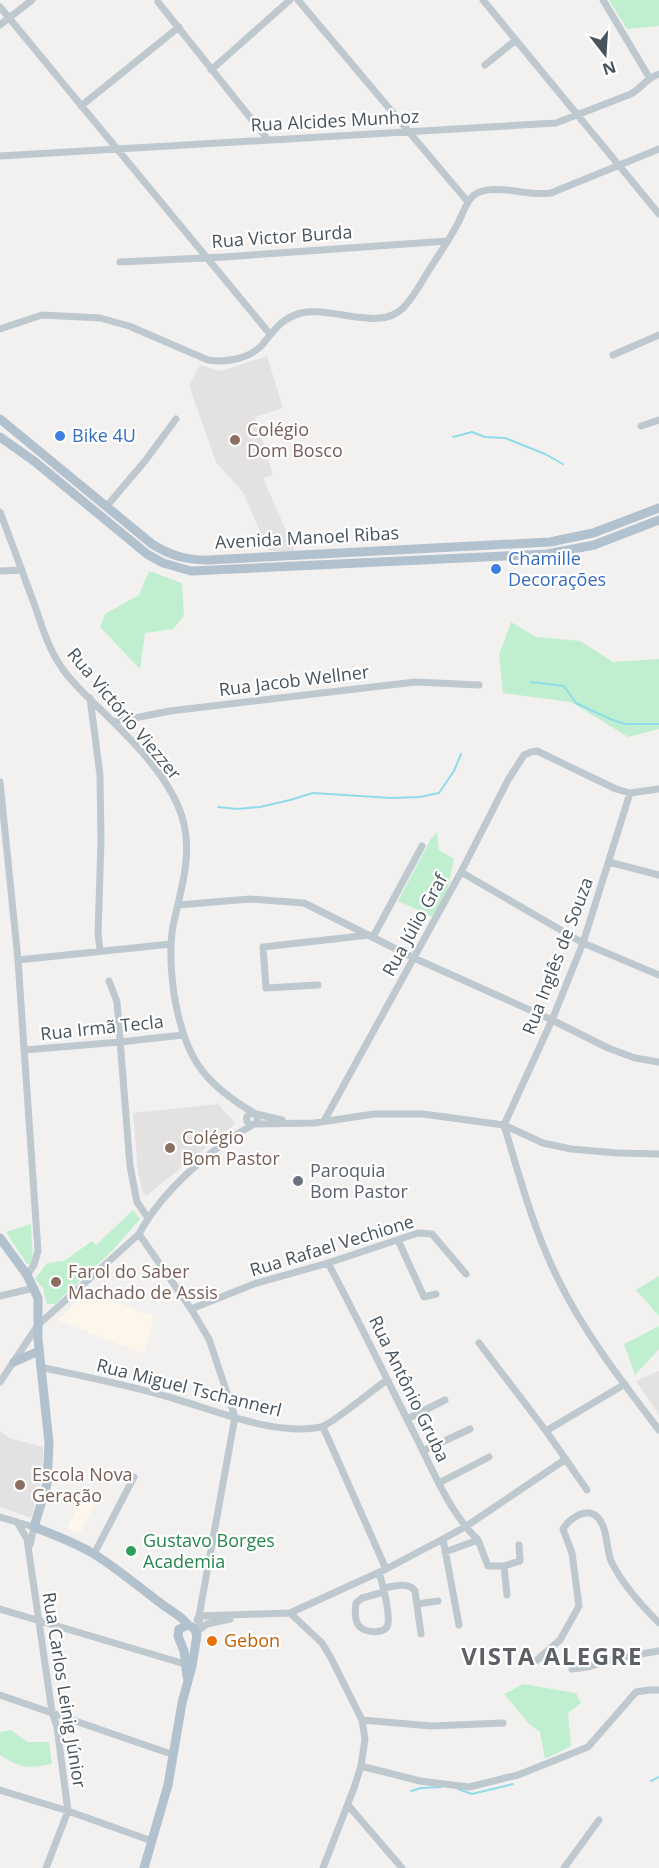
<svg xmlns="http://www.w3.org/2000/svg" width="659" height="1868" viewBox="0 0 659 1868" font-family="'Open Sans',sans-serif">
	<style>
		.commercial { fill: #fcf6eb }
		.education { fill: #e4e1e2 }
		.green { fill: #c0efd0 }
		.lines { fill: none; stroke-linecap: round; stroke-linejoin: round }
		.stream { stroke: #8fdbea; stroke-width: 2 }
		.minor { stroke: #bec8cf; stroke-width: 7 }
		.major { stroke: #b1c1ce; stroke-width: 9 }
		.shop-dot { fill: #3f7fe0; stroke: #fff; stroke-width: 2 }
		.education-dot { fill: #8d6e63; stroke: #fff; stroke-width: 2 }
		.worship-dot { fill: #6b7280; stroke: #fff; stroke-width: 2 }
		.leisure-dot { fill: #2e9e5b; stroke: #fff; stroke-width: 2 }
		.food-dot { fill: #e8710a; stroke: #fff; stroke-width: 2 }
		.labels { text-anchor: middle; stroke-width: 4.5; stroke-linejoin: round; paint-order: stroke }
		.street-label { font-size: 18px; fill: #48545d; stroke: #fff }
		.education-label { font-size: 18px; fill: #785e54; stroke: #fff; text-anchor: start }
		.shop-label { font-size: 18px; fill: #366cbe; stroke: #fff; text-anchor: start }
		.worship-label { font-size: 18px; fill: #5b616d; stroke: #fff; text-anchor: start }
		.leisure-label { font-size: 18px; fill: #27864d; stroke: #fff; text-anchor: start }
		.food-label { font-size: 18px; fill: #c56008; stroke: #fff; text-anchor: start }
		.district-label { font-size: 24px; font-weight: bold; letter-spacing: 1.5px; fill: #5d6165; stroke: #fff }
	</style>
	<rect width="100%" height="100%" fill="#f3f0f0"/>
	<path class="commercial" d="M89 1291 154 1317 144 1354 57 1320Z
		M81 1497 95 1503 80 1533 67 1529Z"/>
	<path class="education" d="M267 356 283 408 255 417 273 475 263 478 295 551H269L242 491 216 462 189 386 200 365 221 371Z
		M218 1104 235 1123 234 1125 146 1196 143 1193 138 1172 133 1113Z
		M659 1371V1415L636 1381Z
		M0 1431 9 1438 43 1447V1474L31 1518 0 1507Z"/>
	<path class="green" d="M609 0H659V26L627 29Z
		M149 571 182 583 184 616 173 629 145 633 140 669 100 627 105 614 139 595Z
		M511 622 536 637 580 641 613 662 659 659V729L628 737 571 702 503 693 499 655Z
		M437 832 439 850 454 859 447 892 433 917 398 901 431 839Z
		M133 1210 140 1219 113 1250 55 1304H47L43 1288 35 1279 47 1263 64 1261 92 1241 96 1245Z
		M31 1224 33 1260 31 1264H27L6 1232Z
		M659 1276V1316L636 1290Z
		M659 1326V1349L635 1375 624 1344Z
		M523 1684 576 1693 581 1703 568 1713 571 1746 545 1759 540 1732 529 1724 504 1694Z
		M11 1730 27 1742H49L52 1764C28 1769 21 1768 0 1755V1732Z"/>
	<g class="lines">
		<path class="stream" d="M453 437 472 432 485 437 505 438 545 454 563 464
			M531 682 564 686 576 703 610 719 625 724H659
			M218 807 237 809 260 807 290 800 313 793 391 798 420 797 439 793 454 771 461 754
			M651 1781 659 1777
			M458 1789 472 1794 513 1784
			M411 1791 421 1788 441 1787"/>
		<path class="minor" d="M298 0 468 202
			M483 0 659 214
			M603 0 649 77
			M158 2 268 140
			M0 7 269 333
			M0 25 32 0
			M485 65 516 40
			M211 70 290 0
			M81 106 179 27
			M0 156 556 123 631 94C643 87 646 78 659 74
			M120 262 224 257 447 241
			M0 329 42 315 100 318 129 326 208 360C225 363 250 359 263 344 274 330 282 318 301 313 331 306 380 332 403 308 414 297 421 283 429 270 439 254 450 239 458 223 463 214 466 201 474 195 492 182 529 197 551 193L659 149
			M613 355 659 335
			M641 426 659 420
			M106 507 145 461 176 419
			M0 512C12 543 23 574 35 606 42 627 49 650 62 668 72 683 86 695 99 708 130 738 174 780 184 824 192 858 180 893 173 926 169 948 171 972 174 994 184 1055 201 1082 254 1113
			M0 571 22 570
			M90 698 100 775 101 841 98 934 100 950
			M114 722 170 711 415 682 479 685
			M0 782 18 960 38 1251 34 1265 27 1275
			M609 862 659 875
			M461 872 583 943 659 975
			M178 905 250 899 304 903 414 958 552 1020 608 1048 635 1058 659 1062
			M373 937 422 846
			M18 960 171 944
			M109 981 117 1002 130 1166 137 1202 148 1218
			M318 985 266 988 263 947 369 935
			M24 1050 120 1042 183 1035
			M246.5 1119a5.5 5.5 0 1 1 11 0a5.5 5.5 0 1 1-11 0Z
			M256 1114 282 1120
			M324 1121 461 872 508 780 524 755 531 752 537 751 616 789 630 793 659 789
			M255 1124 314 1123 374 1114H423L504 1125 543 1143 571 1149 617 1153 659 1154
			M504 1125 552 1020 583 943 630 793
			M504 1125C520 1178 534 1232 559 1281 585 1334 623 1383 659 1430
			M139 1234 191 1309 209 1339 235 1417 199 1616 200 1628
			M398 1240 424 1297 436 1294
			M328 1263C359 1321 387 1380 417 1439 434 1473 450 1513 478 1540
			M0 1296 34 1288
			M191 1309 254 1284 328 1263 418 1233 432 1234 466 1274
			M479 1343 546 1431 587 1490
			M40 1367C82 1376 124 1384 165 1396 210 1408 274 1437 321 1427 331 1425 375 1388 387 1380
			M0 1382 38 1325 139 1234C161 1192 212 1147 254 1124
			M407 1419 445 1400
			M323 1427 386 1569
			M546 1431 625 1384
			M423 1451 470 1429
			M439 1483 489 1457
			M0 1517 34 1527 30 1545
			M17 1522 27 1539 52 1712 57 1727 68 1811 46 1868
			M443 1539 459 1625
			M445 1552 478 1540 488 1566H504L520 1561 519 1545
			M94 1554 134 1477
			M504 1566 507 1595
			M379 1572C383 1586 390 1610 388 1624 386 1635 365 1633 359 1626 354 1620 355 1610 356 1603L362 1598 384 1592
			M383 1588C394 1587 408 1581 415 1591L421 1634
			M417 1604 438 1601
			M0 1609 185 1664
			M290 1613 322 1643 331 1658 362 1720 365 1739 361 1766 354 1788 323 1868
			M197 1620 199 1616 290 1613 386 1569 443 1539 465 1527 566 1459
			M199 1630 207 1624 230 1619
			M537 1660 560 1640 579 1606 572 1553 563 1529C568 1520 584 1508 595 1515 609 1525 605 1550 612 1563 623 1585 642 1606 659 1623
			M572 1669 588 1667 617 1658 659 1651
			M0 1695 174 1755
			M362 1720 432 1726 503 1723
			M361 1766 420 1781 469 1787 518 1775 588 1747 636 1692 649 1690H659
			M0 1790 68 1811 152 1841
			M348 1805 402 1868
			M564 1868 599 1820"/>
		<path class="major" d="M0 419 152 544C171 556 187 560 208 560L550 542 593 533 659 508
			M0 437 34 461 147 554 163 563 191 571 547 554 594 545 659 520
			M0 1238 27 1275 38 1298V1339L49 1443 47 1484 34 1527C55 1535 76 1543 94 1554 118 1569 140 1588 163 1605 172 1612 181 1615 188 1625
			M14 1362 39 1351
			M179 1629 178 1636 184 1651 187 1677
			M144 1868 168 1785 182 1703 192 1666 197 1635 194 1628 188 1625 179 1629"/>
	</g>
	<g class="shop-dot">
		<circle cx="60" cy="436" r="6"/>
		<circle cx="496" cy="569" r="6"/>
	</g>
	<g class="education-dot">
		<circle cx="235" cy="440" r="6"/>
		<circle cx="170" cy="1148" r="6"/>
		<circle cx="56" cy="1282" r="6"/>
		<circle cx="20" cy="1485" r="6"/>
	</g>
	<circle class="worship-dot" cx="298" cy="1181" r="6"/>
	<circle class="leisure-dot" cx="131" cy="1551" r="6"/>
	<circle class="food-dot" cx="212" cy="1641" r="6"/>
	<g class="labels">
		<g class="street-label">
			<text transform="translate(335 121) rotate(-3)" y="6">Rua Alcides Munhoz</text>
			<text transform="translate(282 237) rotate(-4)" y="6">Rua Victor Burda</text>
			<text transform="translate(307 538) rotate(-3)" y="6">Avenida Manoel Ribas</text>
			<text transform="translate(294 681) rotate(-7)" y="6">Rua Jacob Wellner</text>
			<text transform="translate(124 714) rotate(50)" y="6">Rua Victório Viezzer</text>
			<text transform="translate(415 925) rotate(-61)" y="6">Rua Júlio Graf</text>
			<text transform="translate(558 956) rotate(-69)" y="6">Rua Inglês de Souza</text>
			<text transform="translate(102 1028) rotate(-6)" y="6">Rua Irmã Tecla</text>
			<text transform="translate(332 1246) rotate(-17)" y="6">Rua Rafael Vechione</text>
			<text transform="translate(189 1388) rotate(14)" y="6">Rua Miguel Tschannerl</text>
			<text transform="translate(409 1389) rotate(64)" y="6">Rua Antônio Gruba</text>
			<text transform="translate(64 1690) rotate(81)" y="6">Rua Carlos Leinig Júnior</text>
		</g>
		<g class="education-label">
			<text x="247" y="436">Colégio<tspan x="247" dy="21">Dom Bosco</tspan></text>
			<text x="182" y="1144">Colégio<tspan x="182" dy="21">Bom Pastor</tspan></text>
			<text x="68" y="1278">Farol do Saber<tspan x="68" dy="21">Machado de Assis</tspan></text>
			<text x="32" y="1481">Escola Nova<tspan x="32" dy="21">Geração</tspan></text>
		</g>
		<g class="shop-label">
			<text x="72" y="442">Bike 4U</text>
			<text x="508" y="565">Chamille<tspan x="508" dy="21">Decorações</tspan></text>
		</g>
		<g class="worship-label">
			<text x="310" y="1177">Paroquia<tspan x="310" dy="21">Bom Pastor</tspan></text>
		</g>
		<g class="leisure-label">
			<text x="143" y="1547">Gustavo Borges<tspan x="143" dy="21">Academia</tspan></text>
		</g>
		<g class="food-label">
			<text x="224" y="1647">Gebon</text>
		</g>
		<g class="district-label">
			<text x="552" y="1665">VISTA ALEGRE</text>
		</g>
	</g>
	<g transform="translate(605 54) rotate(163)" stroke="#ffffff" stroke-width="4.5" paint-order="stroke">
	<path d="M0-4.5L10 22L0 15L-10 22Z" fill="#48545d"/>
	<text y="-9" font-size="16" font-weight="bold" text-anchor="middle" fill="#48545d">N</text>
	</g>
</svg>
